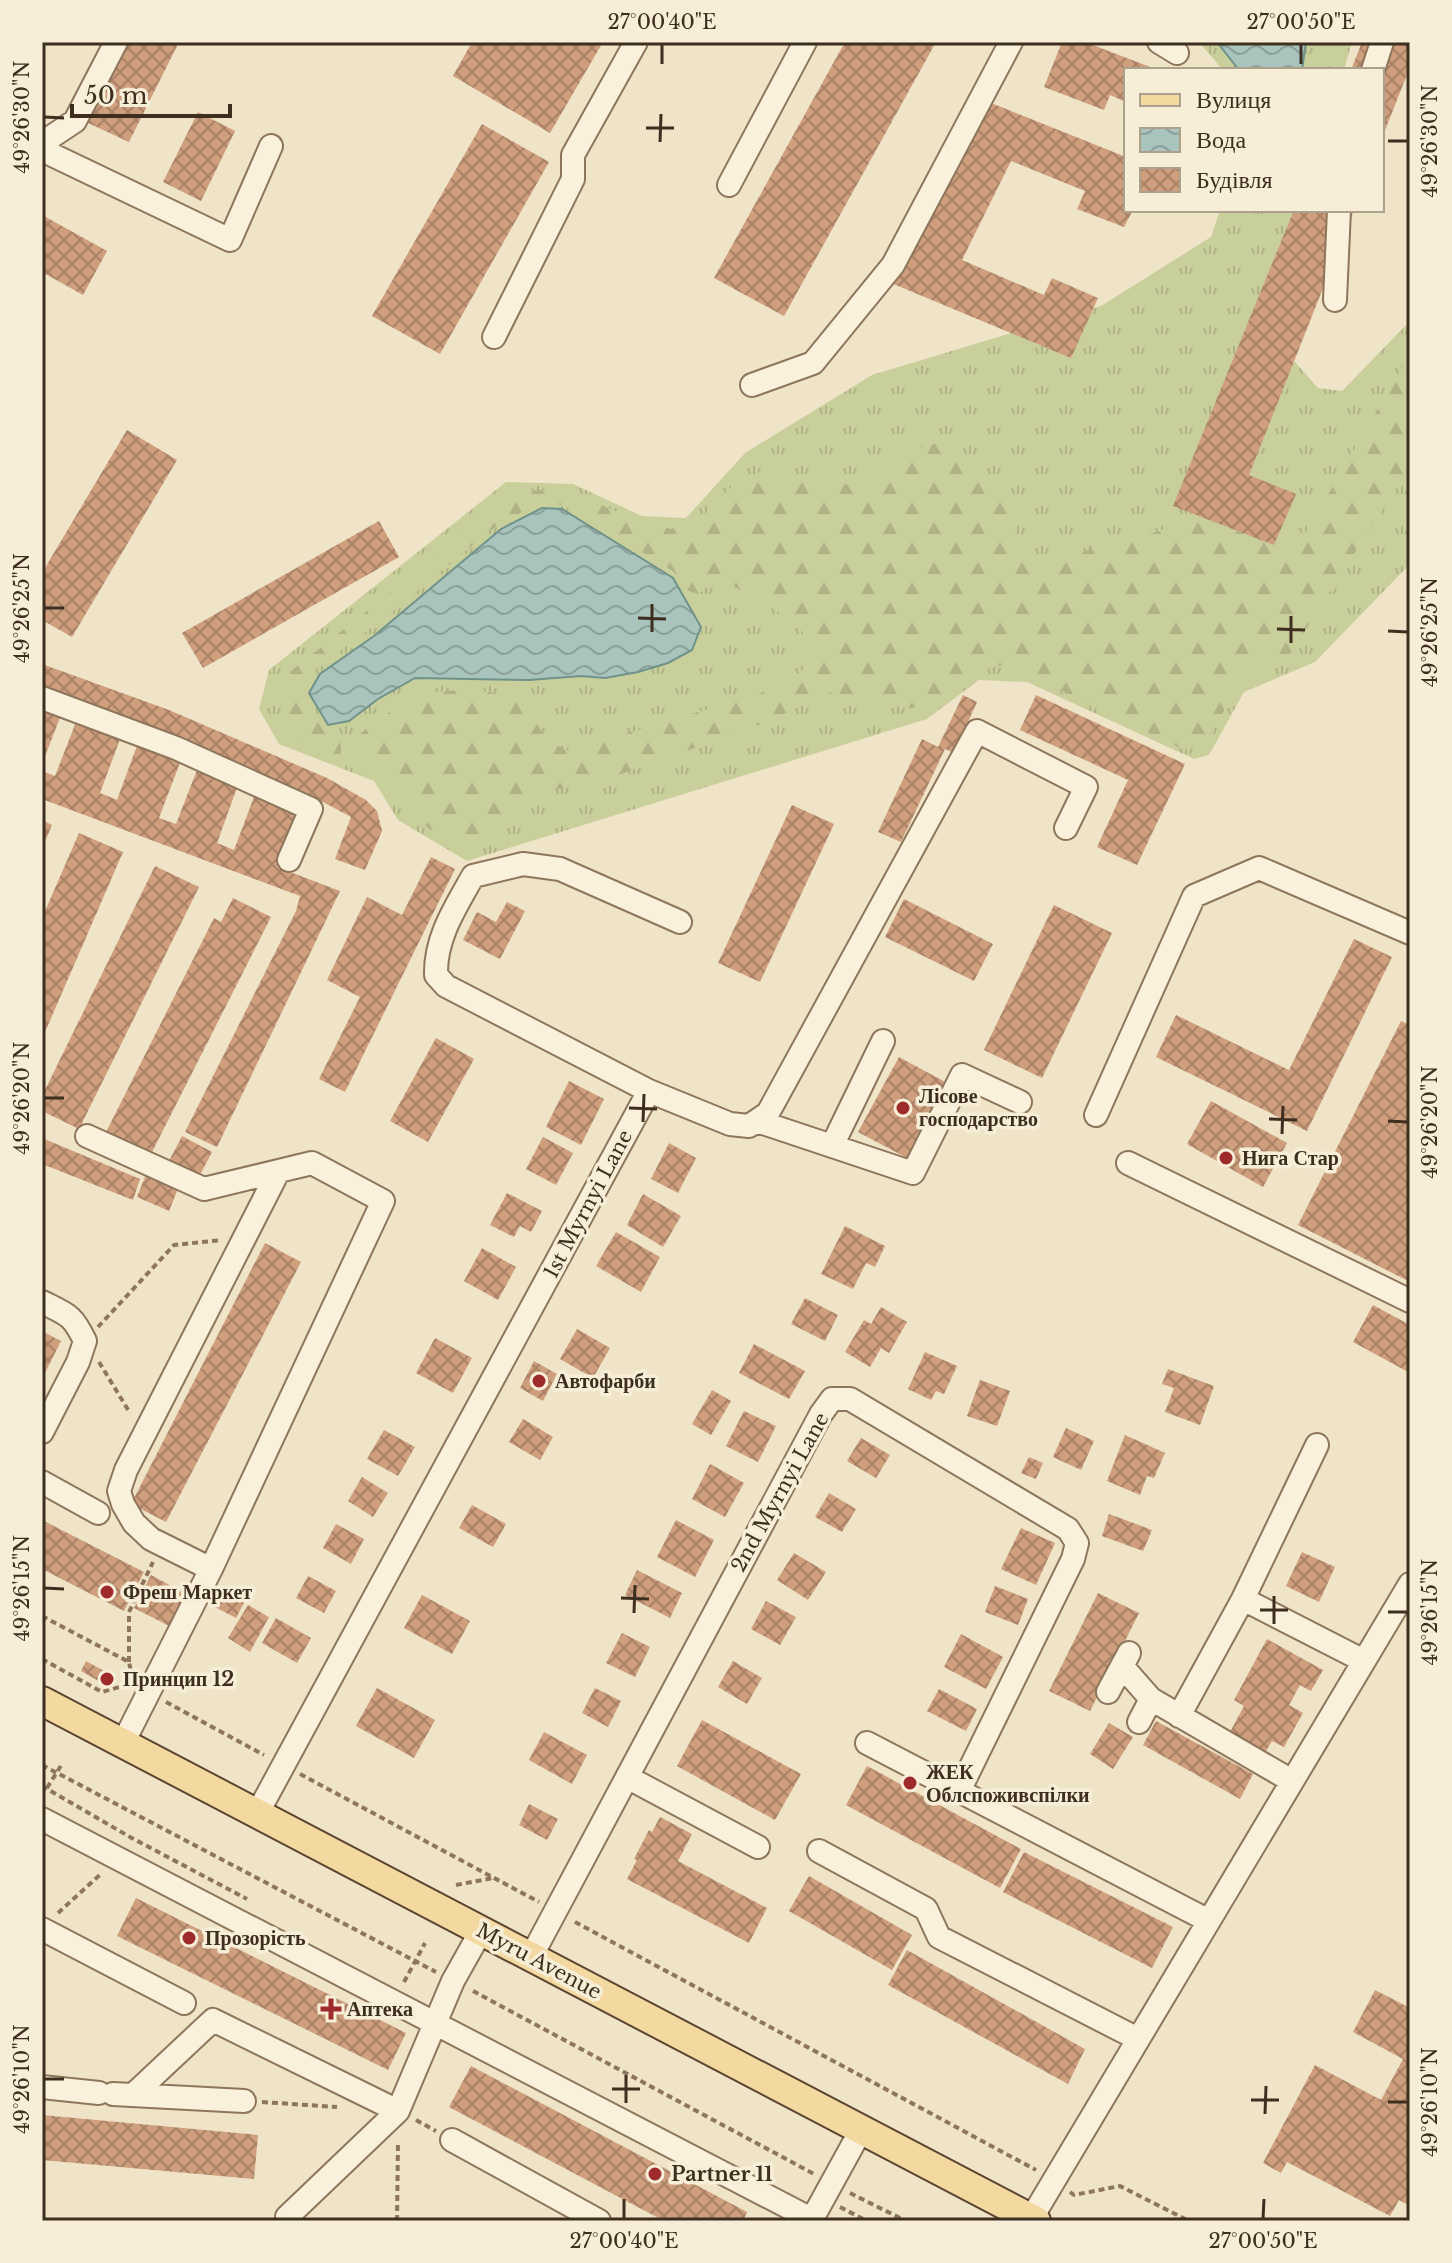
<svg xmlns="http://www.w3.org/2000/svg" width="1452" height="2263" viewBox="0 0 1452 2263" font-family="'Libre Baskerville',serif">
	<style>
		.grass { fill: url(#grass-tufts) }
		.forest { fill: url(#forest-firs) }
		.water { fill: url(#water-waves); stroke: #6f938a; stroke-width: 2 }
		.building { fill: url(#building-cross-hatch) }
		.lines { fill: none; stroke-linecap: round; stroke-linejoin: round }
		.minor-casing { stroke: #8d765c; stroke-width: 26 }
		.major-casing { stroke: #5b4430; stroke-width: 32 }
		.path { stroke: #8d765c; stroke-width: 4; stroke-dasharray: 6 4; stroke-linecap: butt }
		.minor { stroke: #faf1dc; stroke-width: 22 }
		.major { stroke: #f3d9a0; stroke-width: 28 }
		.ticks { fill: none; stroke: #3d2e20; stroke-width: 3 }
		.poi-dot { fill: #9e2a2b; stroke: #f7eed8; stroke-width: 3 }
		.labels { text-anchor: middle; stroke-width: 7; stroke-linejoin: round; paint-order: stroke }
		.poi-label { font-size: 20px; font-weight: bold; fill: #3d2e20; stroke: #f7eed8; text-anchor: start }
		.street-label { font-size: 20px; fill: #3d2e20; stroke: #f7eed8 }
		.neatline { fill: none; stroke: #3d2e20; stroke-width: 3 }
		.ticks-label { font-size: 20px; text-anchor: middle; fill: #3d2e20 }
	</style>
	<defs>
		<pattern id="grass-tufts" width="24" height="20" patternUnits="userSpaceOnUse" patternTransform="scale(2)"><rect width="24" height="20" fill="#c9cf9b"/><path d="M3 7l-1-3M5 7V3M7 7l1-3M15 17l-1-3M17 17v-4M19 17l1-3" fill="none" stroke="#aeb285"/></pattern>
		<pattern id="forest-firs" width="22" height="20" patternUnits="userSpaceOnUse" patternTransform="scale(2)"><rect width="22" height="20" fill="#c9cf9b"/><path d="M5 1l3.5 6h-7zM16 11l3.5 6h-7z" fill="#aeb285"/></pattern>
		<pattern id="water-waves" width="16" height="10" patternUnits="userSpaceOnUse" patternTransform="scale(2)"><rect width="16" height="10" fill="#a9c4bc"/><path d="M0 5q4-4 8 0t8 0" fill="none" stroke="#8ba098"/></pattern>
		<pattern id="building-cross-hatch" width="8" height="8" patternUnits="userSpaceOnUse" patternTransform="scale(2)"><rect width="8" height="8" fill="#cf9f7d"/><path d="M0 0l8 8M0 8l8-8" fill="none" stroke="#a98266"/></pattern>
	</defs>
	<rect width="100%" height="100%" fill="#f0e4c8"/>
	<path class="grass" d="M1199 42H1352L1344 70H1223Z
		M1220 210H1301L1287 353 1318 388 1342 391 1410 321V564L1315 662 1244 692 1209 755 1194 759 1027 682 979 680 927 719 467 861 398 820 374 781 279 744 259 709 269 670 506 482 573 484 642 516 686 518 745 453 872 375 1101 306 1211 237Z"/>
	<path class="forest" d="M1410 353V467L1286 660H1261L1248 671 1203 745 1184 750 1007 664 973 672 952 693 930 707 904 708 830 692 764 723 613 777 550 791 529 801 488 840 460 842 431 830 417 819 411 806V793L398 778 370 766 358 757 354 739 373 723 418 694 470 689 509 696 529 710 547 741 569 751 761 693 801 672 810 657V642L794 621 733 586 712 584 698 594 686 590 674 572 570 507 553 503H537L491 530 387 616 314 670C298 692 305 710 324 727 329 731 337 734 339 739 342 745 341 753 340 759L320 755 296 743 281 712 282 687 291 671 405 581 485 507 515 492 543 490 570 492 639 521 671 529 701 518 735 483 759 472 783 478 861 486 871 483 884 465 907 450 935 444 955 450 979 472 1013 514 1017 546 1032 567H1042L1077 556 1102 542 1149 534 1207 516 1276 537 1290 536 1307 531Z"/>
	<path class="water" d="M1217 42H1306L1302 70H1239Z
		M542 508 562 509 673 578 701 627 692 650 668 663 638 672 605 678 581 676 529 680 415 678 378 699 349 721 328 725 309 693 320 674 374 636 501 529Z"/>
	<path class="building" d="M128 42H179L129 142 88 123Z
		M472 42H603L550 133 453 76Z
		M845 42H936L784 316 714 278Z
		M1062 42H1085L1158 70H1126V102L1110 95 1104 110 1044 87Z
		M1362 42H1410V67L1382 138V70H1351Z
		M981 99 1126 157V210H1133L1124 227 1077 209 1085 191 1011 161 962 260 1044 295 1052 278 1098 298 1071 358 891 283Z
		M198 112 235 131 201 201 163 182Z
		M482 124 549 162 440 354 372 316Z
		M1294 210H1354L1249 475 1296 494 1274 545 1173 506Z
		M44 216 107 251 83 295 42 272V220Z
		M127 430 177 460 72 637 42 620V573Z
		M379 521 399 557 203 668 182 633Z
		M42 664 169 710 327 778 366 800 377 811 382 831 365 870 335 859 351 817 323 802 160 730 42 688Z
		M963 695 977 702 954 753 945 749 901 842 878 832 922 739 938 747Z
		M1036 695 1185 764 1137 865 1097 847 1128 780 1020 730Z
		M42 707 61 715 42 764Z
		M76 722 120 739 100 793 117 800 138 743 181 760 159 818 176 824 197 770 238 785 217 843 234 850 254 797 298 814 277 867 340 891 217 1147 185 1132 296 911 300 896 42 799V771L55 776Z
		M792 805 834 824 760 982 718 963Z
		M42 820 52 825 42 849Z
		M79 833 123 852 42 1039V918Z
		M431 857 455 869 345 1092 319 1079 360 997 327 980 367 897 402 915Z
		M155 866 199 887 79 1129 42 1111V1096Z
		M233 898 271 917 149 1158 104 1136 214 918 221 922Z
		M904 899 993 944 974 981 885 937Z
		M507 902 525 911 500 959 463 940 477 912 496 922Z
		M1054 905 1112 933 1042 1078 984 1050Z
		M1354 939 1392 957 1307 1131 1156 1057 1176 1015 1289 1070Z
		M1401 1021 1410 1025V1282L1298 1225Z
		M436 1038 474 1059 428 1142 390 1121Z
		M899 1057 947 1083 907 1158 858 1132Z
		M569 1081 604 1099 581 1145 546 1127Z
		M1211 1101 1287 1143 1263 1187 1187 1144Z
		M182 1136 212 1152 199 1177 169 1161Z
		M543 1137 573 1153 556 1185 526 1169Z
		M42 1138 140 1179 133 1200 42 1164Z
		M669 1143 696 1158 678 1193 651 1179Z
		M147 1172 179 1186 169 1211 137 1197Z
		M507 1193 542 1211 531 1232 520 1226 514 1237 490 1225Z
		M643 1194 681 1216 663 1247 627 1225Z
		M845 1226 885 1246 875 1267 866 1263 853 1289 821 1274Z
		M616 1232 660 1257 641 1292 596 1266Z
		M265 1243 301 1262 166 1522 131 1504Z
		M482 1248 516 1267 498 1300 464 1281Z
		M805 1298 838 1315 825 1341 791 1324Z
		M1373 1305 1410 1325V1373L1353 1342Z
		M881 1307 907 1322 889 1353 881 1348 870 1367 845 1352 864 1320 871 1324Z
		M577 1329 610 1348 593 1378 560 1359Z
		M42 1331 61 1341 42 1379Z
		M435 1338 472 1358 453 1393 416 1373Z
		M754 1344 805 1371 789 1399 739 1373Z
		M925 1352 957 1366 944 1394 936 1391 931 1400 908 1389Z
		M534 1361 557 1374 543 1401 520 1388Z
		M1168 1369 1214 1386 1200 1425 1165 1412 1174 1388 1162 1384Z
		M980 1380 1010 1391 997 1426 967 1416Z
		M712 1390 731 1401 711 1435 692 1424Z
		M744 1411 776 1426 758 1462 726 1446Z
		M523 1419 553 1437 540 1460 509 1442Z
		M1066 1428 1094 1441 1081 1470 1053 1457Z
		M384 1430 415 1447 398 1476 367 1459Z
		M1125 1435 1165 1453 1154 1478 1147 1476 1140 1495 1107 1481Z
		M861 1438 890 1455 876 1478 847 1461Z
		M1029 1457 1043 1463 1036 1479 1021 1473Z
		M710 1464 744 1483 725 1517 692 1499Z
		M362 1477 388 1493 373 1517 348 1501Z
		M829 1493 856 1509 842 1532 815 1517Z
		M472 1505 506 1524 493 1547 459 1528Z
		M1109 1514 1152 1530 1143 1551 1102 1536Z
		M42 1520 144 1572 124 1611 42 1569Z
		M676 1520 714 1540 695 1577 657 1557Z
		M336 1524 364 1539 351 1564 323 1548Z
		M1021 1528 1055 1543 1036 1585 1001 1569Z
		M1302 1552 1335 1567 1319 1602 1286 1586Z
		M794 1553 826 1572 808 1600 777 1580Z
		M637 1570 682 1593 670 1618 625 1595Z
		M151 1575 186 1594 169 1626 134 1608Z
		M308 1576 336 1591 324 1613 296 1598Z
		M995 1586 1028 1599 1018 1625 985 1612Z
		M222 1589 245 1601 236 1618 213 1606Z
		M1098 1593 1139 1613 1090 1711 1049 1691Z
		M422 1595 470 1621 452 1654 404 1628Z
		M766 1601 796 1617 780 1645 751 1629Z
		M248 1605 269 1617 250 1652 228 1638Z
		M276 1618 311 1638 297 1663 262 1643Z
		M622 1633 650 1647 635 1677 606 1663Z
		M961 1634 1003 1657 986 1689 944 1667Z
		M1267 1639 1323 1670 1311 1691 1300 1685 1289 1705 1303 1713 1284 1747 1272 1741 1266 1751 1230 1732 1244 1706 1234 1700Z
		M86 1661 115 1677 109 1687 81 1671Z
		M733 1661 762 1678 747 1704 718 1687Z
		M377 1688 435 1720 414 1758 356 1726Z
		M595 1688 621 1701 608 1727 582 1713Z
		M939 1689 977 1709 966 1731 927 1711Z
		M702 1720 801 1774 775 1820 677 1766Z
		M1156 1721 1253 1774 1240 1799 1143 1745Z
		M1109 1723 1133 1737 1113 1769 1090 1754Z
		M544 1732 587 1755 572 1784 529 1760Z
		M867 1766 1021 1849 1000 1888 846 1805Z
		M529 1804 558 1819 547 1840 519 1825Z
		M660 1817 692 1834 678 1861 767 1908 749 1943 627 1879 637 1860 634 1859 649 1830 652 1832Z
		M1024 1852 1173 1927 1152 1968 1003 1892Z
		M809 1876 912 1935 892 1970 789 1911Z
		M136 1898 406 2033 388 2070 117 1936Z
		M907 1950 1085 2049 1068 2084 888 1985Z
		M1375 1990 1410 2008V2206L1399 2200 1390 2216 1287 2162 1281 2173 1263 2163 1315 2065 1381 2100 1403 2059 1353 2032Z
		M471 2066 747 2212 743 2221H664L449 2107Z
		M42 2115 258 2135 254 2179 42 2160Z"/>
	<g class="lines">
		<defs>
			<path id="minor" d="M1159 42 1177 53
				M1373 70 1382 42
				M42 143 75 121 116 42
				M42 150 230 240 271 146
				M729 185 805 42
				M1335 300 1339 210
				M494 337 573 179V155L636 42
				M752 385 813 363 893 265 1011 42
				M42 698 176 748 311 809 289 860
				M649 1091 446 986 436 975C435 938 455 908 473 876L523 864 560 869 680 922
				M1096 1115 1194 896 1259 868 1410 933
				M757 1121 913 1173 962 1075 1020 1102
				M87 1136 204 1189 312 1163 383 1201 211 1569 123 1743
				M832 1146 883 1041
				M1128 1163 1410 1301
				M42 1302C68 1315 72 1314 85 1341L78 1362 42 1432
				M42 1482 98 1513
				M211 1569 151 1539 134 1523 123 1504 119 1491 126 1470 278 1172
				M1243 1599 1364 1661
				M1122 1666 1151 1699
				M1108 1692 1129 1653
				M1179 1716 1243 1599 1317 1445
				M1139 1722 1151 1699 1292 1781
				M867 1743 1209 1921
				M627 1777 758 1847
				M257 1814 649 1091 730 1124 749 1126 768 1113 977 731 1086 787 1066 828
				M42 1819 815 2221
				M819 1851 926 1909 939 1937 1138 2039
				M42 1929 184 2003
				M531 1957 821 1414 832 1399H850L1068 1529 1077 1543 1073 1559 959 1791
				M42 2087 99 2093
				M113 2094 244 2101
				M133 2095 213 2020 398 2111
				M452 2140 599 2221
				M287 2217 398 2111 453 1981 481 1931
				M1031 2219 1410 1584
				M811 2221 861 2130"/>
			<path id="major" d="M42 1701 1036 2221"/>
		</defs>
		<use href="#minor" class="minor-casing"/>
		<use href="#major" class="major-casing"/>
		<path class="path" d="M98 1327 174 1245 222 1240
			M99 1362 130 1413
			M42 1616 129 1662 132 1676
			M42 1659 102 1692 130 1684
			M129 1662V1612L153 1562
			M166 1702 264 1755
			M42 1765 436 1972
			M300 1774 539 1902
			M42 1786 130 1837 247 1899
			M47 1788 62 1764
			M456 1885 493 1878
			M58 1913 102 1873
			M575 1922 1036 2170
			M404 1982 425 1943
			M473 1991 814 2174
			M262 2102 337 2107
			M416 2120 436 2131
			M1070 2192 1074 2195 1120 2186 1189 2221
			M850 2193 906 2221
			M840 2207 867 2221
			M397 2221 398 2141"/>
		<use href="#minor" class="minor"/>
		<use href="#major" class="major"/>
	</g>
	<path class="ticks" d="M662 64V44M1301 64V44M44 117 64 118M646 128H674M1388 141H1408M660 142 661 114M44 608H64M638 618 666 619M1277 629 1305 630M1388 631 1408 632M652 632V604M1291 643V616M44 1098H64M629 1108 657 1109M1269 1119 1297 1120M1388 1121 1408 1122M643 1122 644 1094M1282 1134 1283 1106M44 1588 64 1589M621 1598 649 1599M1260 1610H1288M1388 1612H1408M634 1613 635 1585M1274 1624V1596M44 2079H64M612 2089H640M1251 2100H1279M1388 2102H1408M626 2103V2075M1265 2114 1266 2086M624 2219V2199M1263 2219 1264 2199"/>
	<g class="poi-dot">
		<circle cx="903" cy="1108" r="8"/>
		<circle cx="1226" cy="1158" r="8"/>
		<circle cx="539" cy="1381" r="8"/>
		<circle cx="107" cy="1592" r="8"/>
		<circle cx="107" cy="1679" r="8"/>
		<circle cx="910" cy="1783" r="8"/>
		<circle cx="189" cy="1938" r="8"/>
		<path d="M327 1997h8v8h8v8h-8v8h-8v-8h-8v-8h8z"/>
		<circle cx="655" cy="2174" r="8"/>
	</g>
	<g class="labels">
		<g class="poi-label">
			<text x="919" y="1103">Лісове<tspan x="919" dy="23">господарство</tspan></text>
			<text x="1242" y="1165">Нига Стар</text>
			<text x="555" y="1388">Автофарби</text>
			<text x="123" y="1599">Фреш Маркет</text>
			<text x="123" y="1686">Принцип 12</text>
			<text x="926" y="1779">ЖЕК<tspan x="926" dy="23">Облспоживспілки</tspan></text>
			<text x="205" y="1945">Прозорість</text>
			<text x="347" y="2016">Аптека</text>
			<text x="671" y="2181">Partner 11</text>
		</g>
		<g class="street-label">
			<text transform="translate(588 1204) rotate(-62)" y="7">1st Myrnyi Lane</text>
			<text transform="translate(780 1492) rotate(-61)" y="7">2nd Myrnyi Lane</text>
			<text transform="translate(539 1961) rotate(28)" y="7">Myru Avenue</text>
		</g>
	</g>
	<rect width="1452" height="2263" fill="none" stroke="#f7eed8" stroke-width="88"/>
	<rect x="1124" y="68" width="260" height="144" fill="#f7eed8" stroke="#ada18e" stroke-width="2"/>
	<rect x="1140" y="94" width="40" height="12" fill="#f3d9a0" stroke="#ada18e" stroke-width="2"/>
	<text x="1196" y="108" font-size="24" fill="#3d2e20">Вулиця</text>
	<rect x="1140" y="128" width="40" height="24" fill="url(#water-waves)" stroke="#ada18e" stroke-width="2"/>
	<text x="1196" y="148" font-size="24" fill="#3d2e20">Вода</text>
	<rect x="1140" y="168" width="40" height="24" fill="url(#building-cross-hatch)" stroke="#ada18e" stroke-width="2"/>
	<text x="1196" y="188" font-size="24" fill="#3d2e20">Будівля</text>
	<path d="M72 104v12h158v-12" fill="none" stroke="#3d2e20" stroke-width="4"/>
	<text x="84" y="104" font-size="24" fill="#3d2e20" stroke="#f7eed8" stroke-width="6" paint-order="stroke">50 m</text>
	<rect x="44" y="44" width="1364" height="2175" class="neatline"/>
	<g class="ticks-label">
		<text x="662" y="29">27°00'40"E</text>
		<text x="1301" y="29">27°00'50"E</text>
		<text transform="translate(22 117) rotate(-90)" y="7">49°26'30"N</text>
		<text transform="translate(1430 141) rotate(-90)" y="7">49°26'30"N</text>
		<text transform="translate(22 608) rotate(-90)" y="7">49°26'25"N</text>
		<text transform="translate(1430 632) rotate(-90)" y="7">49°26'25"N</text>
		<text transform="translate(22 1098) rotate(-90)" y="7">49°26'20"N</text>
		<text transform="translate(1430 1122) rotate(-90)" y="7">49°26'20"N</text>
		<text transform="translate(22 1588) rotate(-90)" y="7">49°26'15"N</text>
		<text transform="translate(1430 1612) rotate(-90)" y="7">49°26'15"N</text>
		<text transform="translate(22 2079) rotate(-90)" y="7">49°26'10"N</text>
		<text transform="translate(1430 2102) rotate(-90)" y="7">49°26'10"N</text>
		<text x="624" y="2248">27°00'40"E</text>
		<text x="1263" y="2248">27°00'50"E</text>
	</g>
</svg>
